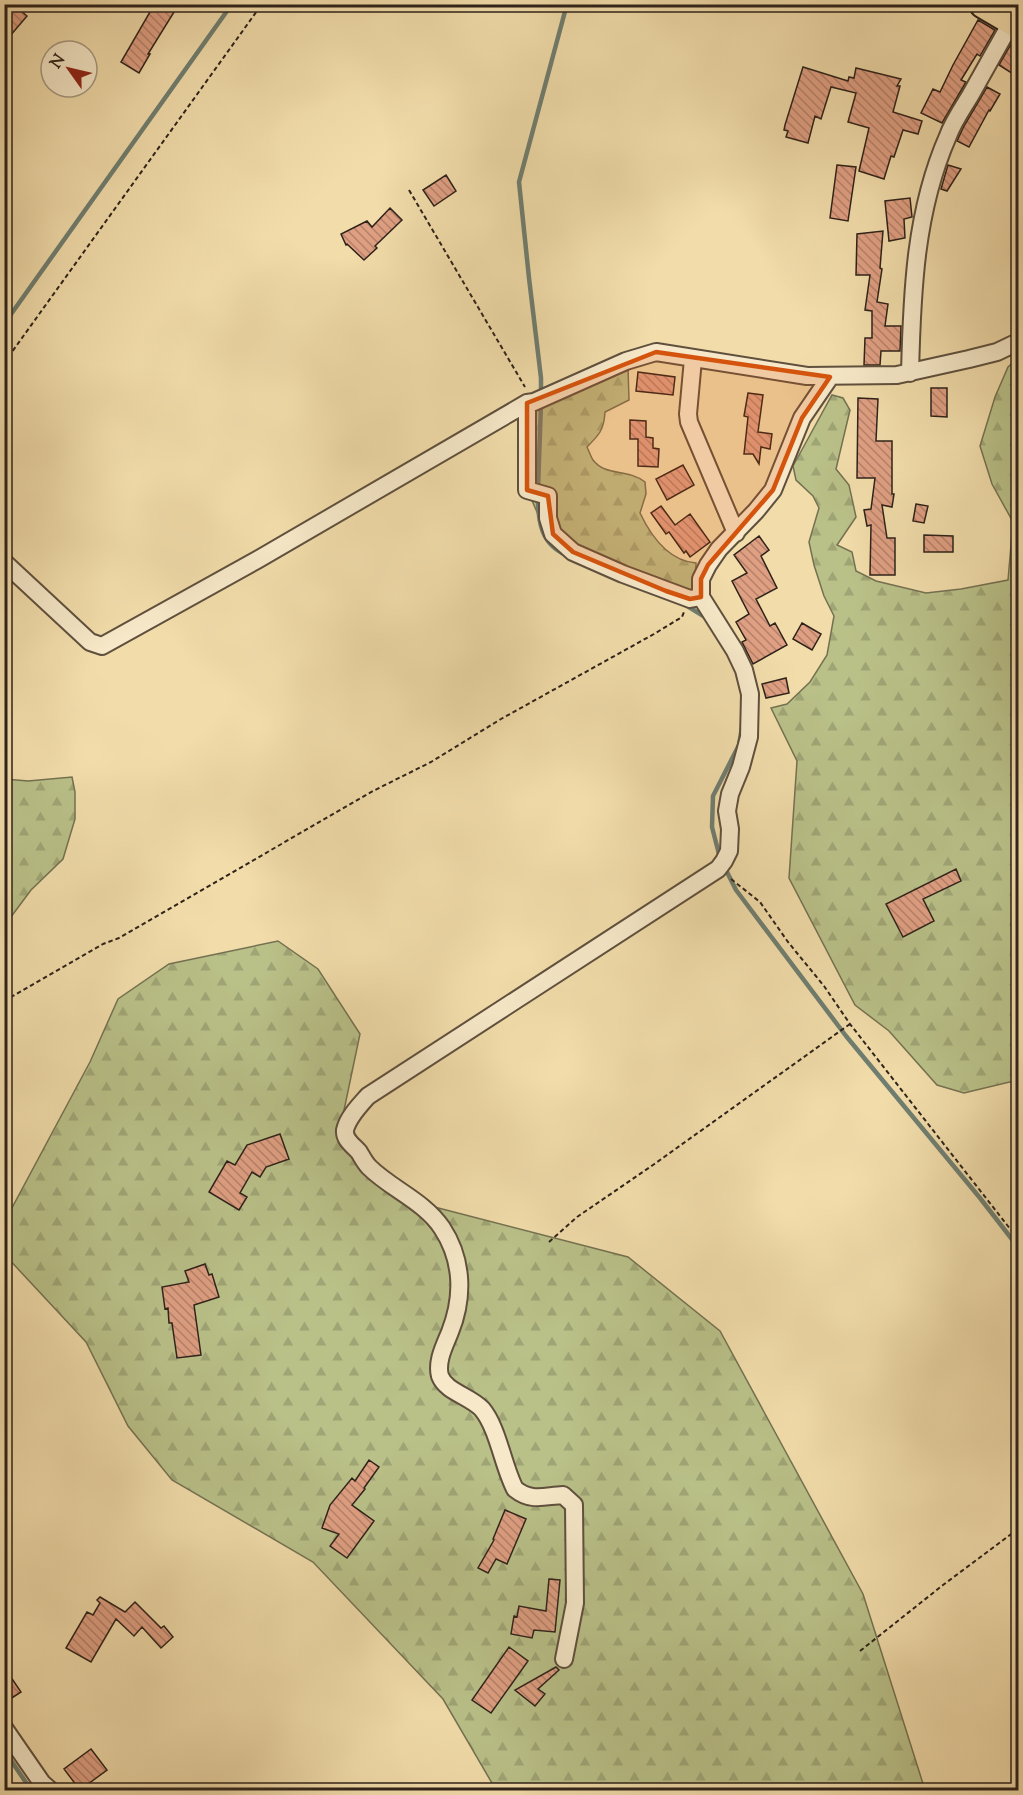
<svg xmlns="http://www.w3.org/2000/svg" width="1023" height="1795" viewBox="0 0 1023 1795" font-family="'Sorts Mill Goudy',serif">
	<style>
		.forest { fill: url(#forest-firs); stroke: #747151; stroke-width: 1.5 }
		.lines { fill: none; stroke-linecap: round; stroke-linejoin: round }
		.stream { stroke: #6f7e70; stroke-width: 4.5 }
		.building { fill: url(#building-back-hatch); stroke: #2e221a; stroke-width: 1.5 }
		.minor-casing { stroke: #5f503e; stroke-width: 20 }
		.trunk-casing { stroke: #2e221a; stroke-width: 32 }
		.path { stroke: #2e221a; stroke-width: 2; stroke-dasharray: 4.5 3; stroke-linecap: butt }
		.minor { stroke: #f6e8c8; stroke-width: 16 }
		.trunk { stroke: #f1dcaa; stroke-width: 28 }
		.marked { fill: #d5540d; fill-opacity: 0.2; stroke: #d5540d; stroke-width: 4.5; stroke-linejoin: round }
	</style>
	<defs>
		<pattern id="forest-firs" width="22" height="20" patternUnits="userSpaceOnUse" patternTransform="scale(1.5)"><rect width="22" height="20" fill="#b9c088"/><path d="M5 1l3.5 6h-7zM16 11l3.5 6h-7z" fill="#9fa575"/></pattern>
		<pattern id="building-back-hatch" width="6" height="6" patternUnits="userSpaceOnUse" patternTransform="scale(1.5)"><rect width="6" height="6" fill="#df9f82"/><path d="M-1 5l2 2M0 0l6 6M5-1l2 2" fill="none" stroke="#b5816a"/></pattern>
	</defs>
	<rect width="100%" height="100%" fill="#f1dcaa"/>
	<filter id="stains"><feTurbulence type="fractalNoise" baseFrequency=".00333" numOctaves="4"/><feColorMatrix values="0 0 0 0 .2 0 0 0 0 .09 0 0 0 0 .02 0 0 0 .5 -.17"/></filter>
	<radialGradient id="worn" r=".72"><stop offset=".6" stop-color="#630" stop-opacity="0"/><stop offset="1" stop-color="#630" stop-opacity=".3"/></radialGradient>
	<path class="forest" d="M1018 358V1080L964 1093 937 1085 889 1031 855 1005 789 878 797 761 771 708 787 704 810 682 827 655 834 616 824 596 814 565 809 542 819 508 813 496 796 480 793 466 832 395 843 398 850 410 836 469 849 485 856 517 837 545 852 552 856 571 876 581 926 593 961 589 1008 580 1013 522 992 484 980 446 995 397 1008 367Z
		M628 368 629 400 605 412C604 430 599 435 587 447 589 451 591 457 593 460 606 477 627 468 645 482L646 494 640 513C651 536 669 561 696 563L695 593 579 551 544 528 530 496 533 411Z
		M72 777 75 792V819L63 859 31 890 5 925V779L28 781Z
		M278 941 318 969 360 1034 343 1115 361 1152 419 1203 628 1257 720 1331 863 1594 925 1790H496L443 1699 313 1562 172 1480 128 1426 86 1342 5 1255V1221L90 1062 118 999 169 964Z"/>
	<g class="lines">
		<path class="stream" d="M4 324 232 4
			M541 396V378L529 278 519 182 567 4
			M538 489 541 404
			M538 497C538 522 541 544 566 555
			M684 604 705 617
			M720 858 712 827 713 796 739 745 742 727
			M725 868 736 890 846 1036 980 1198 1018 1247
			M4 1750 31 1790"/>
	</g>
	<path class="building" d="M4 4H13L27 16 4 43Z
		M138 4H179L148 54H150L139 73 121 62 150 12Z
		M978 20 995 30 980 56 977 54 961 80 966 82 942 123 921 113 933 89 940 92 953 65Z
		M1014 39 1018 40V77L999 65Z
		M803 67 848 81 849 77 854 78 856 68 901 79 897 86H900L893 112 922 121 918 134 903 130 894 157 891 156 884 179 859 171 869 128 848 122 856 93 831 87 821 119 815 116 808 143 786 137 788 131 784 130 785 125Z
		M987 87 1000 94 990 111 989 110 969 147 957 141 964 126Z
		M837 165 856 167 848 221 830 218Z
		M948 165 961 169 947 191 941 189Z
		M446 175 456 191 434 206 423 190Z
		M910 198 912 217 904 219 905 238 889 241 885 201Z
		M390 208 402 220 375 246 377 248 364 260 347 244 346 245 341 234 367 221 372 227Z
		M883 231 880 268 882 269 877 302 888 304 885 326H901L900 351H881L880 365H864L865 338H872V311L865 310 870 275H856L857 234Z
		M638 372 675 377 673 395 636 391Z
		M931 388H947V417L931 416Z
		M748 393 763 395 758 432 772 434 770 449 761 447 759 464 753 454H744L748 417 744 416Z
		M858 398 878 399 876 441H892V494H894L892 507 882 505 887 538H895V575H870L871 525 867 526 864 510 871 509 875 478H857Z
		M630 420 646 421V437L653 438V448L659 449 658 467 638 466V439H630Z
		M683 465 694 485 667 500 656 479Z
		M916 504 928 506 924 523 913 521Z
		M661 506 675 525 690 514 710 542 690 557 686 551 684 553 669 532 666 534 651 513Z
		M924 535 953 536V552H924Z
		M759 536 769 550 761 556 777 588 756 599 770 626 775 623 787 645 753 664 742 642 746 640 736 622 749 614 732 581 747 573 734 555Z
		M802 623 821 634 812 650 793 639Z
		M786 678 789 693 766 698 762 684Z
		M956 869 961 881 923 899 934 921 903 937 886 904Z
		M280 1134 289 1159 266 1167 260 1177 252 1172 240 1193 247 1197 239 1210 209 1192 227 1161 235 1165 247 1145Z
		M205 1264 209 1275 212 1274 219 1297 194 1305 201 1355 177 1358 172 1323H169L168 1308 165 1309 162 1287 189 1282 185 1271Z
		M369 1460 379 1467 364 1488 365 1489 352 1505 374 1521 347 1558 330 1546 339 1534 322 1528 330 1505 352 1478 355 1481Z
		M505 1510 526 1519 507 1564 496 1559 488 1573 478 1568 494 1540 493 1539Z
		M549 1579 560 1580 555 1632 534 1630 532 1638 511 1634 514 1616 517 1617 519 1606 546 1611Z
		M100 1597 125 1612 135 1602 161 1628 164 1626 173 1637 161 1648 142 1627 134 1636 116 1619 91 1662 66 1648 87 1612 93 1615 100 1603 97 1600Z
		M509 1647 528 1661 491 1713 472 1700Z
		M4 1667 21 1692 4 1703Z
		M556 1667 559 1670 538 1689 545 1694 535 1706 515 1690Z
		M91 1749 107 1770 80 1790 64 1769Z"/>
	<g class="lines">
		<defs>
			<path id="minor" d="M693 359 688 414 689 422 736 533
				M910 373C912 292 915 211 948 136 953 122 962 109 970 96 984 71 998 46 1012 21
				M527 403V490L548 496V518L553 534 573 552 623 574 690 599 701 597
				M4 562 90 642 102 646 257 560 527 403 534 402 626 361 656 352 807 376 897 375 969 359 997 352 1018 342
				M564 1659 575 1603 574 1505 563 1495C544 1496 531 1502 515 1489 503 1466 498 1428 482 1409 470 1396 446 1392 440 1376 436 1361 445 1345 450 1332 464 1297 463 1260 442 1228 424 1201 391 1189 369 1167 365 1163 362 1157 359 1152 353 1145 344 1140 345 1130 348 1117 360 1105 368 1096L718 869 724 861 729 851 730 829 727 811 730 794 741 767 749 737 750 694 744 670 735 651 701 597V579L708 565 719 549 756 511 773 490 802 418 830 377
				M4 1728 42 1783 50 1790"/>
			<path id="trunk" d="M984 4 1018 24"/>
		</defs>
		<use href="#minor" class="minor-casing"/>
		<use href="#trunk" class="trunk-casing"/>
		<path class="path" d="M409 190 525 387
			M4 363 262 4
			M731 879 760 902 788 942 824 986 850 1024 1018 1239
			M4 1001 103 944 119 938 373 791 431 762 501 719 654 634 682 617 684 612
			M549 1242 577 1217 653 1165 850 1024
			M860 1651 943 1585 1018 1529"/>
		<use href="#minor" class="minor"/>
		<use href="#trunk" class="trunk"/>
	</g>
	<path class="marked" d="M656 352 830 377 802 418 773 490 708 565 701 579V597L690 599 666 591 573 552 553 534 548 496 527 490V403Z"/>
	<rect width="1023" height="1795" fill="none" stroke="#f1dcaa" stroke-width="24"/>
	<rect x="6" y="6" width="1011" height="1783" fill="none" stroke="#2e221a" stroke-width="3"/>
	<rect x="12" y="12" width="999" height="1771" fill="none" stroke="#2e221a" stroke-width="1.5"/>
	<g transform="translate(69 69) rotate(304)"><circle r="28" fill="#f6e8c8" stroke="#a69982" stroke-width="1.5"/>
	<path d="M0-4.5L10 22L0 15L-10 22Z" fill="#8f2418"/>
	<text y="-9" font-size="16" font-weight="bold" text-anchor="middle" fill="#2e221a">N</text>
	</g>
	<rect width="100%" height="100%" filter="url(#stains)"/>
	<rect width="100%" height="100%" fill="url(#worn)"/>
</svg>
